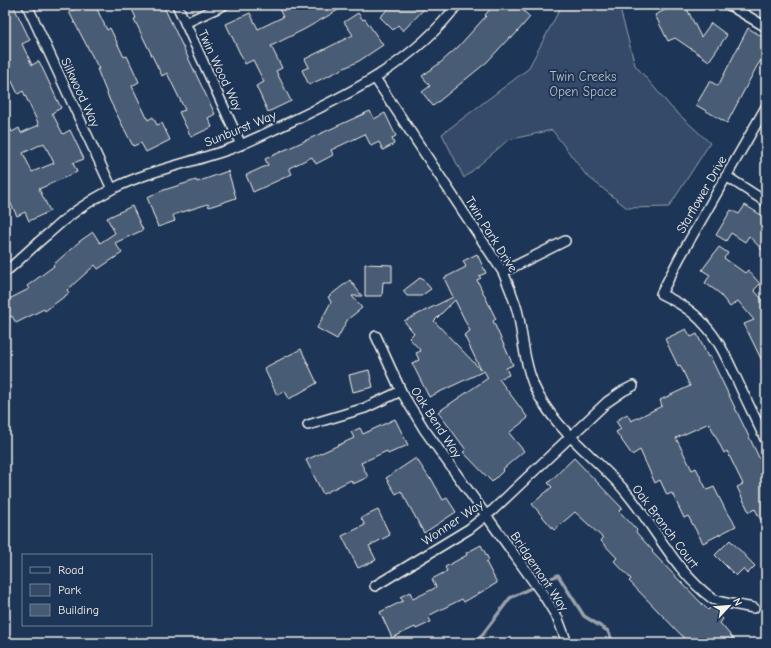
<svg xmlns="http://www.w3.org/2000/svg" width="771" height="648" viewBox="0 0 771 648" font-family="'Comic Neue',sans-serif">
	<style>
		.green { fill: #354a67; stroke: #949ea8 }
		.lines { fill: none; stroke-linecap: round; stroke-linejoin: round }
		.stream { stroke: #9aa2ab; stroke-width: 3.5 }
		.building { fill: #485b74; stroke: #f4f1e8; fill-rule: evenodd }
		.minor-casing { stroke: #f4f1e8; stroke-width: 12 }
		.minor { stroke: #1d3557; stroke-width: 9 }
		.labels { text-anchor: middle; stroke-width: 4; stroke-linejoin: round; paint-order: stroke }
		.street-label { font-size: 13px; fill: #f4f1e8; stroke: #1d3557 }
		.park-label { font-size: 13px; fill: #bbbfc1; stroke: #1d3557 }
	</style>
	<rect width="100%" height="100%" fill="#1d3557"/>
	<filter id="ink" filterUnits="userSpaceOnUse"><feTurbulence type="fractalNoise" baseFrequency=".025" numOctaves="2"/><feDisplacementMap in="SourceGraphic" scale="8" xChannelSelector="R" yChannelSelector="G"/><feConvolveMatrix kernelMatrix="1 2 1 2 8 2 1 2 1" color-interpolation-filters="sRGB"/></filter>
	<g filter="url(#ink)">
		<path class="green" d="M562 5H621L620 9 635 65 671 107 710 143 669 207 627 208 586 175 552 130 508 140 464 178 442 134 528 69Z"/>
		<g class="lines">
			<path class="stream" d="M476 643 510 598 558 575 584 616 608 631 613 643"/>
		</g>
		<path class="building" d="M5 5H13L30 40 22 44 32 65 39 61 61 108 52 113 63 134 70 130 84 159 73 163 77 172 39 189 50 211 29 221 25 212 17 216 5 192V117L12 132 19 128 21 133 39 125 23 91 18 94 5 67 10 65 5 54ZM44 143 54 163 32 172 23 153Z
			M83 5H95L107 30 110 28 124 57 127 56 139 82 132 86 148 120 153 117 157 125 162 123 170 140 146 152 141 143 133 146 110 101 97 69H99L69 12Z
			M130 5H163L215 114 208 118 212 127 191 137 179 112 185 110 167 73 162 76 134 19 136 18Z
			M286 5H347L305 29 271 46 282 68 276 71 291 101 268 112 256 86 264 82 253 60 245 64 226 24 250 13 258 29 283 17 279 9Z
			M392 5H428L403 31 398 25 393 30 380 17Z
			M494 5H517L530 17 512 38 510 37 487 62 433 106 422 92 430 86 422 76 440 63 458 47 486 16 485 15Z
			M675 5H685L701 37 711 23 727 35 709 61 675 38 668 41 655 15Z
			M358 13 363 20 365 19 383 45 359 61 309 85 302 70 309 67 305 59 353 35 344 22Z
			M748 28 766 39V53L757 66 727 123 696 105 710 81 718 86Z
			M370 111 374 119 385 113 396 136 392 138 394 144 383 150 379 142 371 146 365 134 331 150 333 155 316 164 312 157 289 168 292 174 253 192 246 175 268 165 265 159Z
			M228 171 236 198 209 207 208 204 173 215 175 221 158 227 147 197 164 190 196 180 197 182Z
			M745 205 766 218V254L749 236 745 242 731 233 726 241 716 235 731 210 739 214Z
			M132 206 143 230 115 243 122 253 98 269 95 265 67 290 69 293 45 311 44 309 16 323 12 316 5 320V301L29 289 27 286 54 266 53 265 80 241 93 232 100 243 115 233 107 218Z
			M719 247 728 253 724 258 745 273 748 270 760 284 754 290 766 304V369L744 324 754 320 738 301 730 307 718 292 705 283 710 275 702 270Z
			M477 254 486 273 479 276 481 278 477 280 496 319 493 321 513 365 506 368 509 375 499 379 528 418 509 433 524 451 503 469 504 470 492 482 463 452 466 450 438 412 488 378 484 371 429 397 412 363 419 360 416 353 421 351 409 338 414 333 404 321 453 297 444 278 466 267 463 261ZM455 300 470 331 464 335 481 370 434 321Z
			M365 264 392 265V282H383L382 296H365Z
			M421 277 431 289 421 296H407L403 291Z
			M350 280 362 296H352L362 308 348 319 337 339 317 328 331 302 328 297Z
			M686 329 691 337 697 334 708 357 710 356 766 472V530L755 509 749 512 737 487 743 484 727 451 724 453 709 423 676 438 692 470 696 468 707 490 714 487 726 511H727L736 526 703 543 688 516 684 518 672 493 667 495 660 480 655 483 640 450 632 455 616 432 621 429 616 421 627 414 631 421 662 406 660 400 690 386 680 365 678 366 665 339Z
			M301 349 317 383 289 399 285 391 277 395 264 368Z
			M369 370 373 387 353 392 349 375Z
			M395 419 408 445 388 454 387 451 361 463 368 477 353 484 351 480 323 494 306 460 354 438 351 432 360 428 363 434Z
			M416 458 430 479 431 478 443 500 447 498 456 512 424 533 401 491 396 494 386 478Z
			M574 458 622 508 619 511 637 530 636 532 653 551 652 552 708 610 711 607 723 619 720 623 737 643H689L629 581 631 579 614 561 617 558 601 541 603 538 575 512 554 530 532 504 552 487 548 483Z
			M378 510 390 535 369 546 376 560 358 568 342 536 365 525 361 518Z
			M730 540 755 566 747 574 743 569 736 576 715 555Z
			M481 545 489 560 486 562 497 583 464 602 462 599 428 616 431 622 416 629 415 627 392 638 380 612 403 601 400 597 410 592 413 599 433 589 436 587 432 579 447 571 445 567 467 555 466 553Z"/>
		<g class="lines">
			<defs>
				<path id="minor" d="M27 5 112 189
					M177 5 241 145
					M729 5 766 27
					M185 23 224 5
					M375 78 503 272C509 287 516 302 519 318 523 341 525 364 534 386 553 429 595 456 625 491 655 526 675 572 713 599 719 603 745 606 754 608
					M766 107 680 257 661 294C677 302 692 310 704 324 720 341 728 361 738 382 747 402 757 421 766 441
					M726 176 766 202
					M5 272C20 260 33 246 48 234 67 216 89 201 112 189 150 170 190 163 230 149 250 142 270 131 290 122 352 93 415 61 457 5
					M503 272 565 241
					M376 336 401 391 424 429 544 596 558 619 567 643
					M308 425 365 408 401 391
					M375 586 469 529 493 510 607 402 623 391 633 386"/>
			</defs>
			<use href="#minor" class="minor-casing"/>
			<use href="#minor" class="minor"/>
		</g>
	</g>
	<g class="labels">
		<g class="street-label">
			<text transform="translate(221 70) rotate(65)" y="5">Twin Wood Way</text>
			<text transform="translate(81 92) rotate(65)" y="5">Silkwood Way</text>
			<text transform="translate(240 128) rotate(-22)" y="5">Sunburst Way</text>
			<text transform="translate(701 194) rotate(-60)" y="5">Starflower Drive</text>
			<text transform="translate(492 234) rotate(58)" y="5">Twin Park Drive</text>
			<text transform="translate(437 422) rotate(57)" y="5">Oak Bend Way</text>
			<text transform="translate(452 522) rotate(-34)" y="5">Wonner Way</text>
			<text transform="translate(666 526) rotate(53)" y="5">Oak Branch Court</text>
			<text transform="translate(540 571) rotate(56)" y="5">Bridgemont Way</text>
		</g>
		<g class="park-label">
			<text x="583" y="81">Twin Creeks<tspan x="583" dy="15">Open Space</tspan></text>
		</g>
	</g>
	<rect width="771" height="648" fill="none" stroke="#1d3557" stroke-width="20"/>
	<rect x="10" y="10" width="751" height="628" fill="none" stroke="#f4f1e8" stroke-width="1.5" filter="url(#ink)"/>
	<rect x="22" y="554" width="130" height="72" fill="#1d3557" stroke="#738091"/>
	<rect x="30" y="567" width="20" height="6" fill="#1d3557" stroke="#738091"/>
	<text x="58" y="574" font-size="12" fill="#f4f1e8">Road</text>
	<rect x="30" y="584" width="20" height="12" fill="#354a67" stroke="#738091"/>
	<text x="58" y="594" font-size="12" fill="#f4f1e8">Park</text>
	<rect x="30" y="604" width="20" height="12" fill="#485b74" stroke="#738091"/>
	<text x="58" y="614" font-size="12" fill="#f4f1e8">Building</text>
	<g transform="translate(729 606) rotate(64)" stroke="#1d3557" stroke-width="3" paint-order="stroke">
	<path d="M0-3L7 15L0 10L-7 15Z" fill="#f4f1e8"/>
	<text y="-6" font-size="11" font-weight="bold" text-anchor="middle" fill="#f4f1e8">N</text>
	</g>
</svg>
